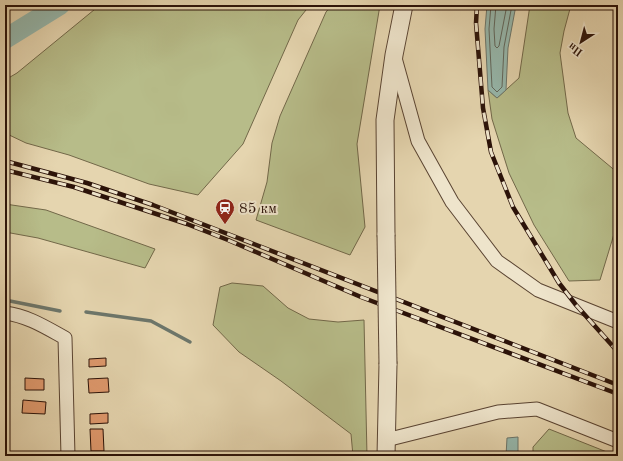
<svg xmlns="http://www.w3.org/2000/svg" width="623" height="461" viewBox="0 0 623 461" font-family="'Old Standard TT',serif">
	<style>
		.green { fill: #b7bc89; stroke: #726849 }
		.water { fill: #96b8ad; stroke: #6c766b }
		.lines { fill: none; stroke-linecap: round; stroke-linejoin: round }
		.shore { stroke: #61665b; stroke-width: 1 }
		.stream { stroke: #6c766b; stroke-width: 3.5 }
		.river { stroke: #96b8ad; stroke-width: 20 }
		.building { fill: #e09a6e; stroke: #2c1309 }
		.minor-casing { stroke: #5a4432; stroke-width: 15 }
		.tertiary-casing { stroke: #5a4432; stroke-width: 19 }
		.minor { stroke: #eee4cb; stroke-width: 13 }
		.tertiary { stroke: #eee4cb; stroke-width: 17 }
		.rail-casing { stroke: #2c1309; stroke-width: 4.5 }
		.rail { stroke: #eee4cb; stroke-width: 3; stroke-dasharray: 9; stroke-linecap: butt }
		.tertiary-bridge-casing { stroke: #5a4432; stroke-width: 19; stroke-linecap: butt }
		.tertiary-bridge { stroke: #eee4cb; stroke-width: 17 }
		.labels { text-anchor: middle; stroke-width: 4; stroke-linejoin: round; paint-order: stroke }
		.poi-label { font-size: 15px; fill: #2c1309; stroke: #eee4cb; text-anchor: start }
	</style>
	<rect width="100%" height="100%" fill="#e5d5af"/>
	<filter id="stains"><feTurbulence type="fractalNoise" baseFrequency=".005" numOctaves="4"/><feColorMatrix values="0 0 0 0 .2 0 0 0 0 .09 0 0 0 0 .02 0 0 0 .5 -.17"/></filter>
	<radialGradient id="worn" r=".72"><stop offset=".6" stop-color="#630" stop-opacity="0"/><stop offset="1" stop-color="#630" stop-opacity=".3"/></radialGradient>
	<path class="green" d="M100 5H310L298 20 243 144 198 195 149 184 69 155 26 143 5 133V80L17 73Z
		M332 5H380L357 144 365 227 350 255 256 220 267 182 272 143 280 116 326 12Z
		M530 5H571L564 31 560 53 568 113 576 138 618 173V221L600 280 569 281 534 225 509 173 492 119 488 90 497 98 519 78Z
		M5 204 46 210 155 249 145 268 38 238 5 232Z
		M232 283 263 286 288 308 309 319 338 322 364 320 367 456H353L351 434 281 381 239 352 213 325 220 287Z
		M549 429 617 456H533V447Z"/>
	<path class="water" d="M487 5H516L508 48 506 90 497 98 488 90 485 29Z
		M518 437V456H506L507 438Z"/>
	<g class="lines">
		<path class="shore" d="M491 5 489 29 492 87 497 92 502 87 504 47 512 5
			M496 5 494 29 495 46 497 48 499 46 507 5"/>
		<path class="stream" d="M5 300 60 311
			M86 312 151 321 190 342"/>
		<path class="river" d="M5 39 60 5"/>
	</g>
	<path class="building" d="M106 358V366L89 367V359Z
		M25 378 44 379V390H25Z
		M108 378 109 392 89 393 88 379Z
		M23 400 46 402 45 414 22 413Z
		M108 413V423L90 424V414Z
		M90 429H103L104 451H91Z"/>
	<g class="lines">
		<defs>
			<path id="minor" d="M395 58 418 141 452 202 497 261 538 290 618 322
				M5 313C28 316 45 327 65 338L68 456
				M386 440 498 412 537 409 618 441"/>
			<path id="tertiary" d="M386 235 385 120 394 55 404 5
				M386 456 388 364"/>
		</defs>
		<use href="#minor" class="minor-casing"/>
		<use href="#tertiary" class="tertiary-casing"/>
		<use href="#minor" class="minor"/>
		<use href="#tertiary" class="tertiary"/>
		<defs>
			<path id="rail" d="M477 5 476 23 483 108 491 152 513 207 559 283 576 305 618 352
				M5 161 87 183 153 205 618 385
				M5 170 74 187 187 224 228 240 361 297 618 394"/>
		</defs>
		<use href="#rail" class="rail-casing"/>
		<use href="#rail" class="rail"/>
		<defs>
			<path id="tertiary-bridge" d="M386 235 388 364"/>
		</defs>
		<use href="#tertiary-bridge" class="tertiary-bridge-casing"/>
		<use href="#tertiary-bridge" class="tertiary-bridge"/>
	</g>
	<defs>
		<symbol id="station-pin" viewBox="-11 -11 22 30"><path d="M0 17L-7.5 6A9.5 9.5 0 1 1 7.5 6Z" fill="#8f2418" stroke="#eee4cb"/><path d="M-3-6H3Q5-6 5-4V2Q5 4 3 4L4.5 6H3L1.5 4h-3L-3 6H-4.5L-3 4Q-5 4-5 2V-4Q-5-6-3-6ZM-3.5-4v3h7v-3ZM-3.5 1v1.5H-2V1ZM2 1v1.5H3.5V1Z" fill="#fff"/></symbol>
	</defs>
	<g fill-rule="evenodd">
		<use href="#station-pin" x="214" y="197" width="22" height="30"/>
	</g>
	<g class="labels">
		<g class="poi-label">
			<text x="239" y="213">85 км</text>
		</g>
	</g>
	<rect width="623" height="461" fill="none" stroke="#e5d5af" stroke-width="20"/>
	<rect x="6" y="6" width="611" height="449" fill="none" stroke="#2c1309" stroke-width="2"/>
	<rect x="10" y="10" width="603" height="441" fill="none" stroke="#2c1309"/>
	<g transform="translate(581 42) rotate(216)" stroke="#eee4cb" stroke-width="3" paint-order="stroke">
	<path d="M0-3L7 15L0 10L-7 15Z" fill="#2c1309"/>
	<text y="-6" font-size="11" font-weight="bold" text-anchor="middle" fill="#2c1309">Пн</text>
	</g>
	<rect width="100%" height="100%" filter="url(#stains)"/>
	<rect width="100%" height="100%" fill="url(#worn)"/>
</svg>
